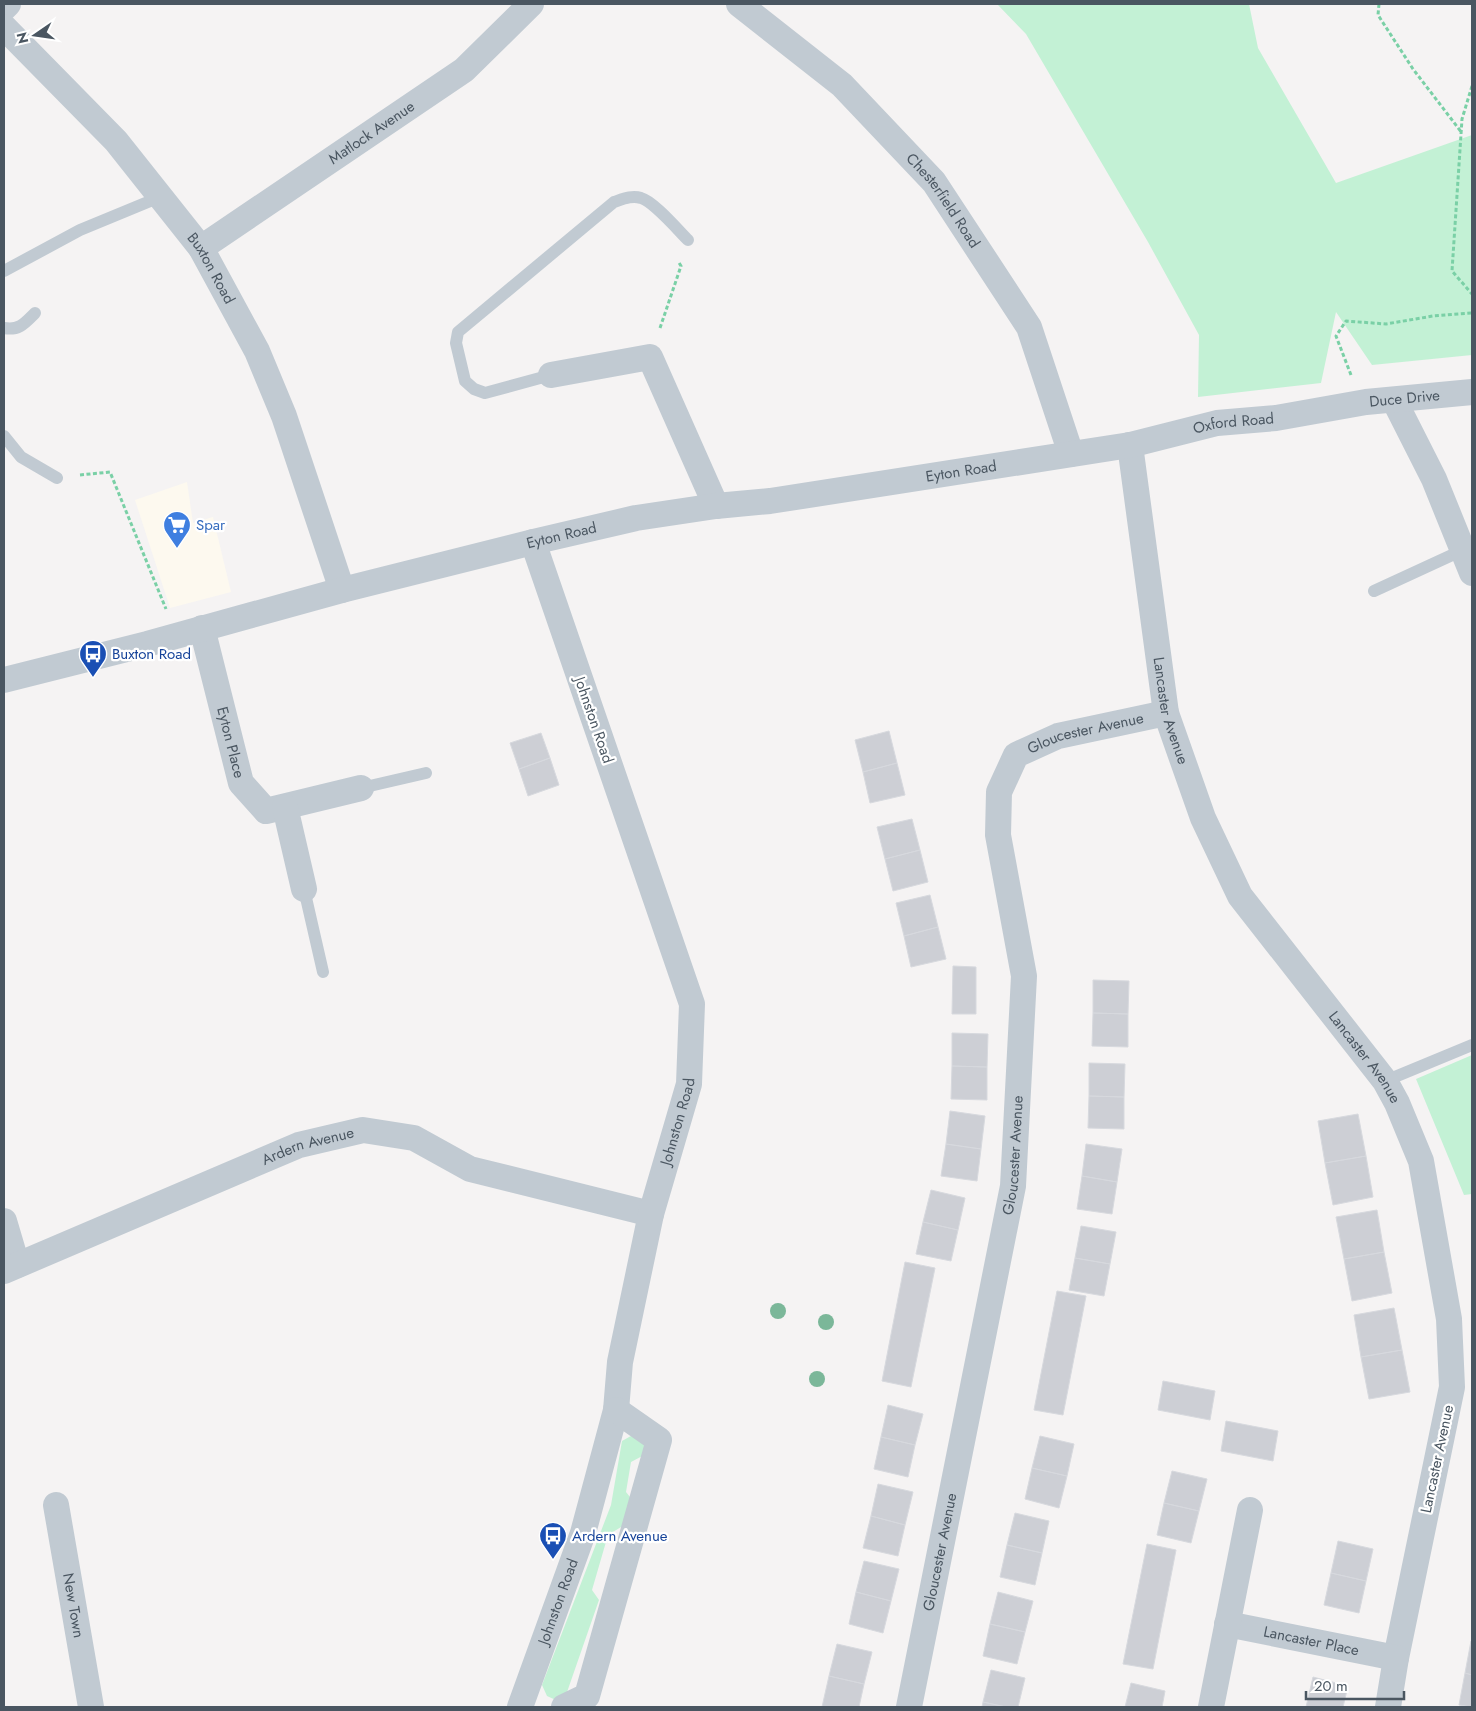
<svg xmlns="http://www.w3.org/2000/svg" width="1476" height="1711" viewBox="0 0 1476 1711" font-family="Jost,sans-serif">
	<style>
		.commercial { fill: #fdf9ef }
		.green { fill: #c3f1d5 }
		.building { fill: #cdcfd5; stroke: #d7d9de }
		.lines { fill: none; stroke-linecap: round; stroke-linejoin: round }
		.path { stroke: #7ad0a6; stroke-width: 3; stroke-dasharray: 4 2.5; stroke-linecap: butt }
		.service { stroke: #c1cad2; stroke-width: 12 }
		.minor { stroke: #c1cad2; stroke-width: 26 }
		.tree { fill: #7bb799 }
		.labels { text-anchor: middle; stroke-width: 4.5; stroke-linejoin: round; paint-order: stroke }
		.street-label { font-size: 15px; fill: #4a5661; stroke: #fff }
		.shop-label { font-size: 15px; fill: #366cbe; stroke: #fff; text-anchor: start }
		.transit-label { font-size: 15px; fill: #164399; stroke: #fff; text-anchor: start }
	</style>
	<rect width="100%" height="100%" fill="#f5f3f3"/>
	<path class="commercial" d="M187 482 193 523 213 517 231 592 170 608 135 500Z"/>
	<path class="green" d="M997 4H1249L1258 48 1336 183 1472 135V355L1372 365 1336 312 1321 383 1198 397 1199 335 1148 242 1026 34Z
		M1472 1055V1194L1464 1195 1416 1079Z
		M638 1432 648 1453 631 1462 626 1492 634 1502 626 1524 608 1535 592 1590 599 1600 566 1695 558 1701 547 1696 542 1685 611 1505 622 1441Z"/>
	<path class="building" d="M889 731 897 763 863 772 855 740Z
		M541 733 550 758 519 769 510 743Z
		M550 758 559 785 528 796 519 769Z
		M897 763 905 795 870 803 863 772Z
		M912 819 920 850 885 859 877 827Z
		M920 850 928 882 893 891 885 859Z
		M930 895 938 927 904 936 896 903Z
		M938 927 946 959 911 967 904 936Z
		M953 966 976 967V1014H952Z
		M1093 980 1129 981 1128 1014 1093 1013Z
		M1093 1013 1128 1014V1047L1092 1046Z
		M952 1033 988 1034 987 1067 952 1066Z
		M1089 1063 1125 1064 1124 1097 1089 1096Z
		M952 1066 987 1067V1100L951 1099Z
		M1089 1096 1124 1097V1129L1088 1128Z
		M950 1111 985 1116 981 1149 946 1144Z
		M1358 1114 1366 1156 1325 1163 1318 1121Z
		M946 1144 981 1149 977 1181 941 1176Z
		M1086 1144 1122 1149 1117 1182 1082 1176Z
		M1366 1156 1373 1197 1333 1205 1325 1163Z
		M1082 1176 1117 1182 1112 1214 1077 1209Z
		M931 1190 965 1198 958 1230 923 1222Z
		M1377 1210 1384 1252 1344 1259 1336 1217Z
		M923 1222 958 1230 951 1261 916 1254Z
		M1081 1226 1116 1232 1110 1264 1075 1258Z
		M1384 1252 1392 1293 1352 1301 1344 1259Z
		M1075 1258 1110 1264 1104 1296 1069 1290Z
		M905 1262 935 1268 911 1387 882 1381Z
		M1057 1291 1086 1296 1063 1415 1034 1410Z
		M1394 1308 1402 1350 1361 1357 1354 1315Z
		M1402 1350 1410 1392 1369 1399 1361 1357Z
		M1163 1381 1215 1391 1210 1420 1158 1410Z
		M888 1405 923 1414 915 1445 881 1437Z
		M1226 1421 1278 1431 1273 1461 1221 1451Z
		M1040 1436 1074 1444 1067 1476 1032 1468Z
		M881 1437 915 1445 908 1477 874 1469Z
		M1032 1468 1067 1476 1059 1508 1025 1499Z
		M1172 1471 1207 1479 1199 1511 1164 1503Z
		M878 1484 913 1492 905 1525 871 1516Z
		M1164 1503 1199 1511 1191 1543 1157 1535Z
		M1015 1513 1049 1521 1042 1553 1007 1545Z
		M871 1516 905 1525 898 1556 863 1548Z
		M1338 1541 1373 1549 1366 1581 1331 1573Z
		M1147 1544 1176 1550 1153 1669 1123 1664Z
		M1007 1545 1042 1553 1035 1585 1000 1577Z
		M864 1561 899 1569 891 1601 856 1592Z
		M1331 1573 1366 1581 1359 1613 1324 1605Z
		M856 1592 891 1601 883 1633 849 1624Z
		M998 1592 1033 1601 1025 1632 990 1624Z
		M990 1624 1025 1632 1017 1664 983 1656Z
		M1471 1641H1472V1675L1465 1673Z
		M837 1644 872 1652 864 1684 829 1676Z
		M991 1670 1025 1678 1018 1707H1006L983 1702Z
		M1465 1673 1472 1675V1707L1459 1705Z
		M829 1676 864 1684 859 1707H822Z
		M1313 1677 1348 1686 1343 1707H1306Z
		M1131 1683 1165 1691 1162 1707H1125Z
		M983 1702 1006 1707H982Z"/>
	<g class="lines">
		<path class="path" d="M1379 4 1378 15 1413 69 1462 133
			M1472 86 1462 119 1452 271 1472 294
			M660 328 681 266 678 261
			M1351 375 1336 336 1346 321 1386 324 1433 316 1472 313
			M80 475 110 472 166 609"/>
		<path class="service" d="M4 271 80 230 160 197
			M4 328C19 331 25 323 35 313
			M551 375 485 393 474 389 465 381 456 343 458 332 614 202C623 199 632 195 641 198 653 201 678 230 688 240
			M4 436 21 457 57 478
			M1374 591 1463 550
			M361 788 426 773
			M304 889 323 972
			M1385 1081 1472 1045"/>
		<g class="minor">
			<path id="s1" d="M739 4 842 85 934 182 1029 327 1071 454"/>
			<path d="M4 8 8 4"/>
			<path id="s2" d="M4 27 116 141 201 248 257 351 284 416 342 590"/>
			<path id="s3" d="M201 248 464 70 531 4"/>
			<path d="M551 375 650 357 716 506"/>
			<path d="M1394 400 1434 479 1472 573"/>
			<path id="s4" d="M1130 445 1166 713 1203 818 1240 896 1385 1081 1397 1103 1421 1161 1449 1319 1452 1387 1396 1658 1388 1707"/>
			<path id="s5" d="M202 628 241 783 266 811 361 788"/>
			<path id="s6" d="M4 680 147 644 342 590 533 542 636 518 716 506 770 501 1130 445 1217 423 1276 418 1366 402 1472 392"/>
			<path d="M285 807 304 889"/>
			<path d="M4 1221 17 1265"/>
			<path id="s7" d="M4 1271 299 1145 363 1130 414 1138 470 1169 651 1214"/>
			<path id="s8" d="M56 1505 91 1707"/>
			<path id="s9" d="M1227 1624 1396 1658"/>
			<path id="s10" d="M520 1707 583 1533 616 1410 620 1362 651 1214 689 1084 692 1004 533 542"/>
			<path d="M564 1707 587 1696 659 1440 616 1410"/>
			<path id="s11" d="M909 1707 1013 1186 1024 976 998 835 999 792 1016 755 1058 736 1166 713"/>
			<path d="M1211 1707 1250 1510"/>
		</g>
	</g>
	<g class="tree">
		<circle cx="778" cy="1311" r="8"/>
		<circle cx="826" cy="1322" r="8"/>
		<circle cx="817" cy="1379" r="8"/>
	</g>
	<defs>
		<symbol id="supermarket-pin" viewBox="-11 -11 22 30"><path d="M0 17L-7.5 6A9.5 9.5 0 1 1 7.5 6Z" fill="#3f7fe0" stroke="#fff"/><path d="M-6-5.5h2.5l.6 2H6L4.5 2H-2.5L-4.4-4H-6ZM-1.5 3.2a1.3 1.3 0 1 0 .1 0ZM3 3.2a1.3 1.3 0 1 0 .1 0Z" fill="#fff"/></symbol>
		<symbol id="bus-pin" viewBox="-11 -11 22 30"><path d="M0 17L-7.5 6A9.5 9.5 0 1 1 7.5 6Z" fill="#1a4fb4" stroke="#fff"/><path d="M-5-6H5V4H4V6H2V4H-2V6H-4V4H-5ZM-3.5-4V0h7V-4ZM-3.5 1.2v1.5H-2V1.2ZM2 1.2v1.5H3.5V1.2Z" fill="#fff"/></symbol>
	</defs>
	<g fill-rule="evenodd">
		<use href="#supermarket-pin" x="161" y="509" width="32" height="43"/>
		<use href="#bus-pin" x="77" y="638" width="32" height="43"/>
		<use href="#bus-pin" x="537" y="1520" width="32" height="43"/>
	</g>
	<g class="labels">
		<g class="street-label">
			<text dy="5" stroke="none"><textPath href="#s3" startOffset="206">Matlock Avenue</textPath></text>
			<text dy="5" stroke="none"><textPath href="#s1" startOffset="285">Chesterfield Road</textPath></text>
			<text dy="5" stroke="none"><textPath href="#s2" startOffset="319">Buxton Road</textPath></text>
			<text dy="5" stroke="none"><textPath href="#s6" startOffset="1431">Duce Drive</textPath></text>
			<text dy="5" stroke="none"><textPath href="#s6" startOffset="1258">Oxford Road</textPath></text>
			<text dy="5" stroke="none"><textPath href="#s6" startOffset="981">Eyton Road</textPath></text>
			<text dy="5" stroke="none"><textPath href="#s6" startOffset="576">Eyton Road</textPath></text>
			<text dy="5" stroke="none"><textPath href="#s4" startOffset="269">Lancaster Avenue</textPath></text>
			<text transform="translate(594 720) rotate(71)" y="5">Johnston Road</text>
			<text dy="5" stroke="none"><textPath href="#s11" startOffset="1042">Gloucester Avenue</textPath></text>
			<text dy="5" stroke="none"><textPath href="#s5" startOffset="118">Eyton Place</textPath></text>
			<text dy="5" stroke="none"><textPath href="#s4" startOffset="672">Lancaster Avenue</textPath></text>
			<text dy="5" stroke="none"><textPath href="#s10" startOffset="608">Johnston Road</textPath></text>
			<text dy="5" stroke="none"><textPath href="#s7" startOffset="329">Ardern Avenue</textPath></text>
			<text dy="5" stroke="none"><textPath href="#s11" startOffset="562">Gloucester Avenue</textPath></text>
			<text transform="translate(1437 1459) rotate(-78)" y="5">Lancaster Avenue</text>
			<text dy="5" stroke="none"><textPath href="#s11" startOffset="158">Gloucester Avenue</textPath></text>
			<text dy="5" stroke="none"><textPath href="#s10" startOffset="112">Johnston Road</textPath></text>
			<text dy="5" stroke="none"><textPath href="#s8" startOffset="102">New Town</textPath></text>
			<text dy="5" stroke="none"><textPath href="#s9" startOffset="86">Lancaster Place</textPath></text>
		</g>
		<g class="shop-label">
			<text x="196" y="530">Spar</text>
		</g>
		<g class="transit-label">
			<text x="112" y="659">Buxton Road</text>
			<text x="572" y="1541">Ardern Avenue</text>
		</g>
	</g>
	<rect width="1476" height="1711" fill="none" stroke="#4a5661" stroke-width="10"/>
	<g transform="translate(35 35) rotate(257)" stroke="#ffffff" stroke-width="4" paint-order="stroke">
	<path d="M0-4L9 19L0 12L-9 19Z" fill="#4a5661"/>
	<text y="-8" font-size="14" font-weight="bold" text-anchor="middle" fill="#4a5661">N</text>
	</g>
	<path d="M1306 1691v8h98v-8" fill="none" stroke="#4a5661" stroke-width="2.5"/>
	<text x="1314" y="1691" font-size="15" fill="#4a5661" stroke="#ffffff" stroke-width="4" paint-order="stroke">20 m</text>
</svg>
